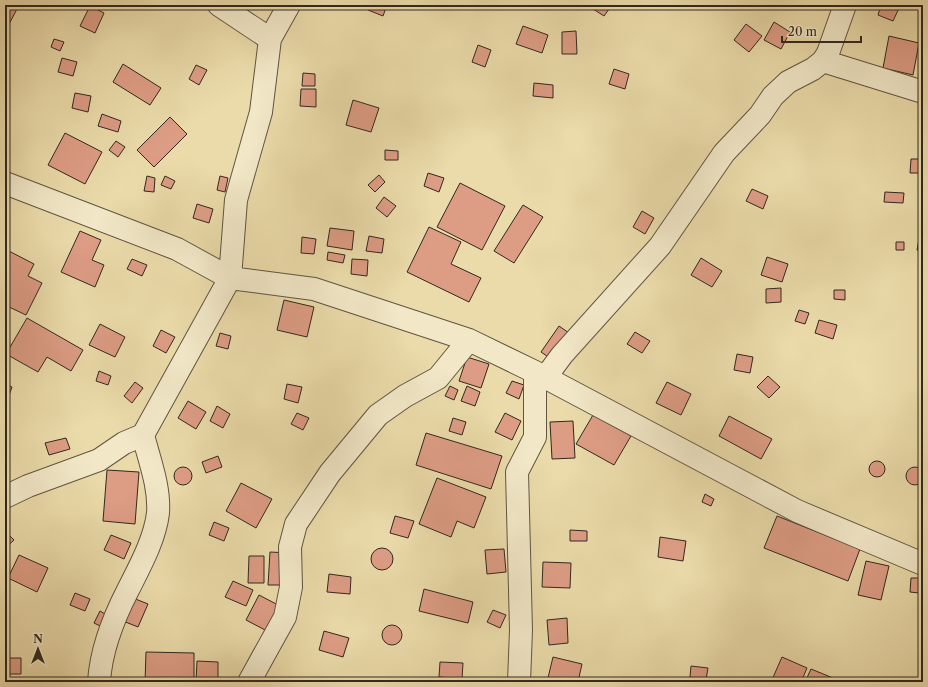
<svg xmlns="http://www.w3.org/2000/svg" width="928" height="687" viewBox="0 0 928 687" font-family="'Libre Caslon Text',serif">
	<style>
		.building { fill: #dd9d85; stroke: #32281e }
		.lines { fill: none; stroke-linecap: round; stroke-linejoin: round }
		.minor-casing { stroke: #605541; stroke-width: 24 }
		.minor { stroke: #f2e8c8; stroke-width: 22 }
	</style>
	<rect width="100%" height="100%" fill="#ebdbaa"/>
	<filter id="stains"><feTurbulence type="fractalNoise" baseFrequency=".005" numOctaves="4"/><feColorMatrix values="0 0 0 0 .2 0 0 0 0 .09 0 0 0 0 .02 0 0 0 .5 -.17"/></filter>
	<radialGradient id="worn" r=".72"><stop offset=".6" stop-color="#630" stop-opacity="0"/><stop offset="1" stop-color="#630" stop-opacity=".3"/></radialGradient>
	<path class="building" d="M5 5H19L5 32Z
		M370 5H387L383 16 368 10Z
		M591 5H612L604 16 590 7Z
		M881 5 900 6 893 21 878 15Z
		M90 6 104 13 95 33 80 26Z
		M774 22 790 32 781 49 764 40Z
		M746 24 762 36 749 52 734 40Z
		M523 26 548 35 542 53 516 44Z
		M576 31 577 54H562V32Z
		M889 36 919 43 913 75 883 68Z
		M54 39 64 42 60 51 51 47Z
		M478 45 491 50 485 67 472 62Z
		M62 58 77 62 73 76 58 72Z
		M123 64 161 88 150 105 113 82Z
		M196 65 207 70 199 85 189 79Z
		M919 65 923 66V80H919Z
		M614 69 629 74 625 89 609 84Z
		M303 73 315 74V86H302Z
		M534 83 553 85V98L533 96Z
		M301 89H316V107L300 106Z
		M75 93 91 96 88 112 72 108Z
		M353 100 379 108 371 132 346 125Z
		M102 114 121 121 118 132 98 126Z
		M170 117 187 134 154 167 137 150Z
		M65 133 102 152 85 184 48 165Z
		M116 141 125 147 118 157 109 150Z
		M385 150 398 151V160H385Z
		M911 159H923V173H910Z
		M428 173 444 178 439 192 424 186Z
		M379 175 385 182 375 192 368 185Z
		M147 176 155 178 154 192 144 191Z
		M165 176 175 181 171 189 161 185Z
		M220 176 228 178 225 192 217 190Z
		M460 183 505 206 482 250 437 227Z
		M752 189 768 196 763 209 746 201Z
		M885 192 904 193 903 203 884 202Z
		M384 197 396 206 387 217 376 208Z
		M197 204 213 209 209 223 193 218Z
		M523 205 543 217 514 263 494 251Z
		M642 211 654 218 645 234 633 227Z
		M429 227 461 242 451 264 481 278 469 302 407 272Z
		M330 228 354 231 352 250 327 246Z
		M80 231 101 240 92 260 104 265 95 287 61 272Z
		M369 236 384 239 382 253 366 251Z
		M302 237 316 239 314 254 301 253Z
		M919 239 923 240V251L917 250Z
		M896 242H904V250H896Z
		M5 249 34 264 28 276 42 283 26 315 5 305Z
		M328 252 345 255 343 263 327 260Z
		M767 257 788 264 782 282 761 275Z
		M701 258 722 271 712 287 691 275Z
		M132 259 147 265 142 276 127 269Z
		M352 259 368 260 367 276 351 274Z
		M781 288V302L766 303V289Z
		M834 290H845V300L834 299Z
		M284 300 314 307 307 337 277 330Z
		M799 310 809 313 805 324 795 321Z
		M27 318 83 350 71 371 47 357 38 372 6 354Z
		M819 320 837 325 833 339 815 333Z
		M100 324 125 337 115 357 89 345Z
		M559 326 572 335 554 361 541 352Z
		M161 330 175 337 166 353 153 346Z
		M635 332 650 341 642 353 627 344Z
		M220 333 231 336 228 349 216 346Z
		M737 354 753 357 750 373 734 370Z
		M467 357 489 364 481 388 459 381Z
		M99 371 111 376 108 385 96 381Z
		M768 376 780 387 769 398 757 387Z
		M512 381 524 385 519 399 506 393Z
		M135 382 143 388 132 403 124 396Z
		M667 382 691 394 681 415 656 403Z
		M5 384 12 387 7 401 5 400Z
		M287 384 302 387 298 403 284 399Z
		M450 386 458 390 454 400 445 396Z
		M467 386 480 392 475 406 461 401Z
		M188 401 206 412 196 429 178 418Z
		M217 406 230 414 223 428 210 421Z
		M297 413 309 418 303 430 291 424Z
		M505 413 521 421 512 440 495 432Z
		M593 415 631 436 614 465 576 444Z
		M729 416 772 439 761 459 719 436Z
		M453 418 466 422 462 435 449 431Z
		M573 421 575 458 552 459 550 422Z
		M426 433 502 456 491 489 416 465Z
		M66 438 70 449 49 455 45 443Z
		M218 456 222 467 206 473 202 462Z
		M869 469a8 8 0 1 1 16 0a8 8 0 1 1-16 0Z
		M174 476a9 9 0 1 1 18 0a9 9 0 1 1-18 0Z
		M906 476a9 9 0 1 1 18 0a9 9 0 1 1-18 0Z
		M107 470 139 472 135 524 103 521Z
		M437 478 486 497 474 528 457 521 451 537 419 524Z
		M241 483 272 499 256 528 226 511Z
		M705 494 714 499 711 506 702 502Z
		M395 516 414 521 408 538 390 533Z
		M777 516 860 549 848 581 764 548Z
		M214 522 229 528 224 541 209 535Z
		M570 530 587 531V541H570Z
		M5 531 14 540 5 548Z
		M111 535 131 543 124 559 104 550Z
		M660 537 686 541 683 561 658 557Z
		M371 559a11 11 0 1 1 22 0a11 11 0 1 1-22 0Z
		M504 549 506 572 487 574 485 550Z
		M270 552 289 553 287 585H268Z
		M19 555 48 568 37 592 8 578Z
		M249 556H264V583H248Z
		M866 561 889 566 881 600 858 595Z
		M543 562 571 563 570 588 542 587Z
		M329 574 351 577 350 594 327 592Z
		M911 578H921L919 593 910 592Z
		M233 581 253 590 246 606 225 597Z
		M424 589 473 602 468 623 419 611Z
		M75 593 90 599 85 611 70 605Z
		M259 595 280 606 267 631 246 620Z
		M128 596 148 604 138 627 118 619Z
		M493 610 506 615 500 628 487 622Z
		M100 611 110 617 104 628 94 623Z
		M567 618 568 643 549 645 547 620Z
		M382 635a10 10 0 1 1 20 0a10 10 0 1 1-20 0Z
		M324 631 349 638 343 657 319 650Z
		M146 652 194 653V682H145Z
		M553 657 582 664 578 682H547Z
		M782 657 807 668 801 682H771Z
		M6 658H21V674H6Z
		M197 661 218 662V682H196Z
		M440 662 463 663 462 679 439 677Z
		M691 666 708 668 706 680 690 677Z
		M811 669 833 678 831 682H805Z"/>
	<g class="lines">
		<defs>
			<path id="minor" d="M219 5 270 39
				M823 61 923 92
				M5 183 177 249 230 278 314 289 469 340 535 372 797 511 923 564
				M545 378 562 355 660 246 724 153 760 115 773 96 788 82 813 69 823 61 828 53 845 5
				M5 497 28 486 99 460 124 443 143 435 230 278 236 200 261 112 270 39 289 5
				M99 682C101 649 113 619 128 590 140 566 155 539 158 513 160 487 149 459 143 435
				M249 682 285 617 291 587 290 547 296 524 330 473 378 415 405 396 438 378 469 340
				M519 682 521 630 517 472 535 437V372"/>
		</defs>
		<use href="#minor" class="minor-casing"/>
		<use href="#minor" class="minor"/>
	</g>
	<rect width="928" height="687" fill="none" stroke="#ebdbaa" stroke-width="20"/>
	<rect x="6" y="6" width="916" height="675" fill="none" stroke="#32281e" stroke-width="2"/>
	<rect x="10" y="10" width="908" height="667" fill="none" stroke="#32281e"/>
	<g transform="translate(38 649)" stroke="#f2e8c8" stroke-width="3" paint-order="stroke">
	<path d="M0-3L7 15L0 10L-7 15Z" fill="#32281e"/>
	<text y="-6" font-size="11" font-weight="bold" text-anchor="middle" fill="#32281e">N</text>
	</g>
	<path d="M782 36v6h79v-6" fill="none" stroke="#32281e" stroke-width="2"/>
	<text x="788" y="36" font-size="12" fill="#32281e" stroke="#f2e8c8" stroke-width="3" paint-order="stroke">20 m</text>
	<rect width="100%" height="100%" filter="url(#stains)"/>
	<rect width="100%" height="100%" fill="url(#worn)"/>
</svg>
